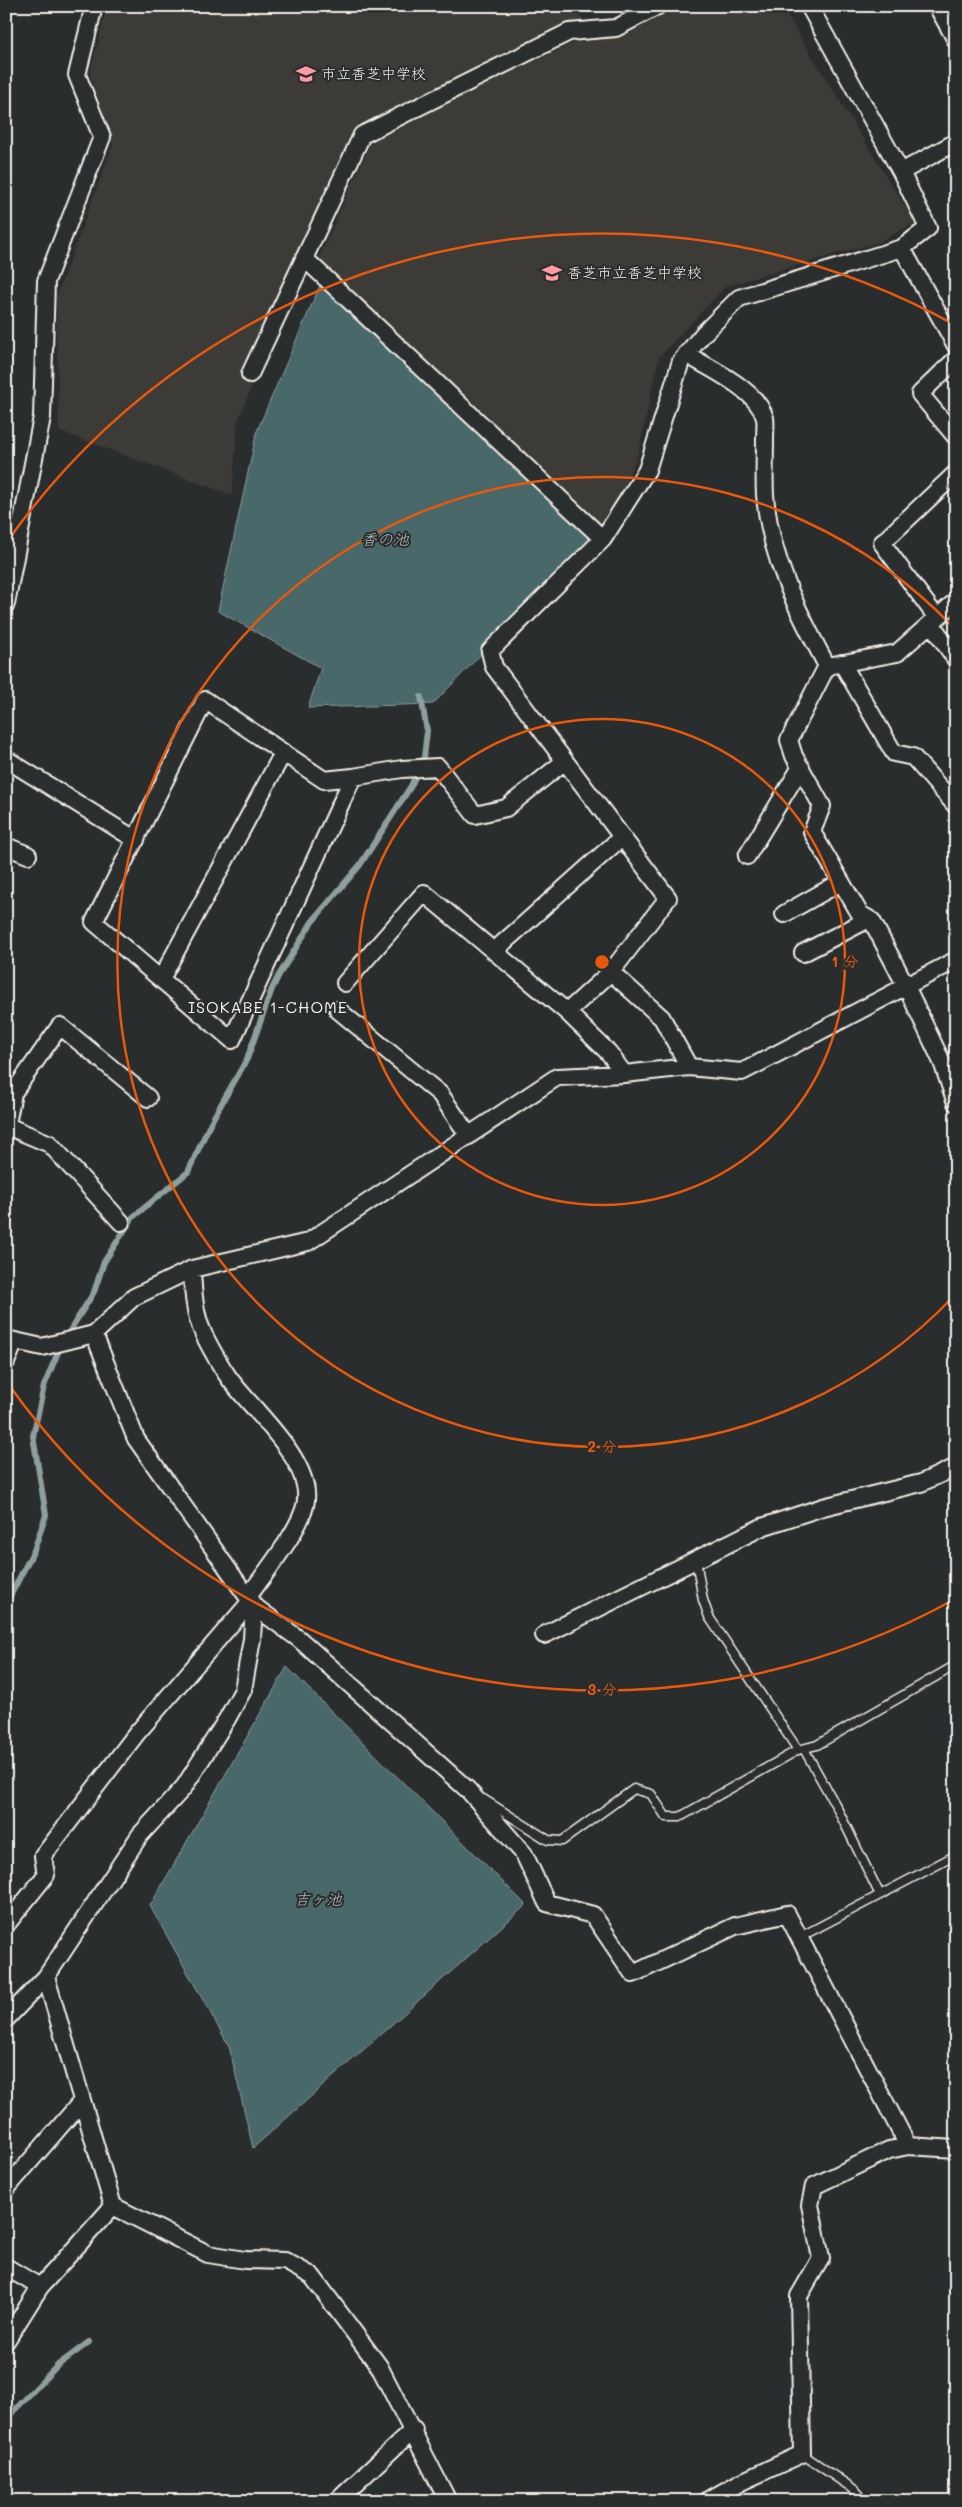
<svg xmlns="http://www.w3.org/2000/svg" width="962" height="2507" viewBox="0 0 962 2507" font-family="Mali,'Klee One',sans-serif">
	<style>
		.built { fill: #3d3b38 }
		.water { fill: #4a686b; stroke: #8e9f9d }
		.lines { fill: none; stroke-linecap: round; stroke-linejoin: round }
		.stream { stroke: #8e9f9d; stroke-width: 6 }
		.lane-casing { stroke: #f4f1e8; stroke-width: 11 }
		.street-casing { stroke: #f4f1e8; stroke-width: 20 }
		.lane { stroke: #2a2d2e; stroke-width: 8 }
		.street { stroke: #2a2d2e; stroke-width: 16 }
		.ring { fill: none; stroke: #e8590c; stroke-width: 2.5 }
		.labels { text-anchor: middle; stroke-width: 4; stroke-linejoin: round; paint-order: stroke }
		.poi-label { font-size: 15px; fill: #f4f1e8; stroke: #2a2d2e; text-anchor: start }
		.water-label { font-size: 16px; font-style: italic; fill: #b0bab6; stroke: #2a2d2e }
		.neighbourhood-label { font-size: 16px; letter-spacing: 1px; fill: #f4f1e8; stroke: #2a2d2e }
		.centre { fill: #e8590c; stroke: #2a2d2e; stroke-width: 2.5 }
		.ring-label { font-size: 15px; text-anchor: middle; font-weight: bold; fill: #e8590c; stroke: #2a2d2e; stroke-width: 4; stroke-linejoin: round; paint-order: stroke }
	</style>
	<rect width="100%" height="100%" fill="#2a2d2e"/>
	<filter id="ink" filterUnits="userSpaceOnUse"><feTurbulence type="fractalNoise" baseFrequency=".02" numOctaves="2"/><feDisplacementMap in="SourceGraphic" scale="10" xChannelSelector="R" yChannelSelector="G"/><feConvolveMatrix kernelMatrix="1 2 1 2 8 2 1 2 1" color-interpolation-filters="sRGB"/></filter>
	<g filter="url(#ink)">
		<path class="built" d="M107 6H568L587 23 361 123 238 420 232 495 59 431 56 297 113 145 90 74Z
			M682 6H781L915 223 878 242 726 286 659 357 638 454 623 489 599 525 318 260 373 137 578 41 627 33Z"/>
		<path class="water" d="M324 276 592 539 433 704 308 708 321 668 218 611 257 431Z
			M287 1667 526 1905 253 2148 229 2046 150 1906Z"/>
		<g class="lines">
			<path class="stream" d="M6 1604 34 1550 46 1515 33 1436 44 1386 61 1345 94 1292 104 1262 133 1217 188 1172 211 1122 247 1059 272 989 279 975 312 922 360 865 411 786 424 757 427 731 421 697
				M6 2419 58 2365 89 2342"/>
			<defs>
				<path id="lane" d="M696 1560 703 1600 709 1617 798 1750
					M804 1749 836 1806 880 1895
					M483 1799 548 1840 562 1841 634 1789 651 1794 666 1817H680L798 1750 817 1745 956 1665
					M800 1937 956 1855
					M802 2454 855 2490 865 2501"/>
				<path id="street" d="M809 6 901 172 956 142
					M937 6 956 40
					M901 172 928 228 902 248
					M304 258 603 539
					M686 354C710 369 757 389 765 418 766 424 765 432 765 438 765 457 764 476 765 495 770 558 798 612 827 666L789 740 794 756 822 806 812 832 860 914 872 921 906 986 942 1062 956 1103
					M956 359 920 394 956 437
					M250 374 362 135 569 32 616 28 658 6
					M6 604 42 417 46 281 102 137 77 75 94 6
					M937 618 882 543 956 473
					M931 623 956 660
					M842 663 894 753 913 757 956 806
					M833 665 897 653 956 601
					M205 700 324 780 353 777 232 1040 94 922Z
					M6 759 136 840
					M353 777 402 769 438 767 475 815 506 808 565 761
					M6 846 28 855
					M747 856 801 767
					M784 914 841 882
					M494 951 622 837
					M803 953 869 919
					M611 972 662 1018 689 1067
					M161 979 283 753
					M345 983 424 893 567 1012
					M338 1010 440 1094 469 1136
					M624 1074 609 1053 567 1012 611 972 668 898 494 667 490 651 603 539 647 470 681 361 703 334 739 298 902 248 956 346
					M7 1126 50 1144 121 1222
					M6 1129 13 1093 60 1026 148 1098
					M192 1269C193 1291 194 1314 204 1335 211 1349 220 1365 229 1378 252 1410 310 1458 306 1500 304 1526 263 1575 248 1597
					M6 1339 42 1347 94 1334 134 1297 192 1269 308 1242 557 1077 624 1074 689 1067 742 1072 956 960
					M6 1362 15 1341
					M254 1606 299 1639 468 1790 524 1854 547 1903 593 1915 633 1974 735 1926 787 1914 908 2146
					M544 1635 762 1527 823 1507 921 1483 956 1467
					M6 1925 46 1875 43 1856 137 1733 251 1601
					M46 1977 113 2206 208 2254 245 2260 285 2261 312 2276 379 2366 448 2501
					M6 2019 46 1977 140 1835 184 1787 227 1719 243 1690 252 1639 254 1606 136 1439 94 1334
					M6 2189 82 2101
					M6 2267 40 2287
					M6 2341 40 2287 113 2206
					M337 2501 414 2429
					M707 2501 741 2482 802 2454 799 2296 821 2258 810 2205 814 2186 889 2150 908 2146 956 2149"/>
			</defs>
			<use href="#lane" class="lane-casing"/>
			<use href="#street" class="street-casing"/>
			<use href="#lane" class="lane"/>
			<use href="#street" class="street"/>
		</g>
	</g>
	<g class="ring">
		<circle cx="602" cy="962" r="243"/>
		<path d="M954 1296A485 485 0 1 1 954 628"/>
		<path d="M955 1599A728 728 0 0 1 9 1385M9 539A728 728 0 0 1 955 325"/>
	</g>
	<defs>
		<symbol id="school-bare" viewBox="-9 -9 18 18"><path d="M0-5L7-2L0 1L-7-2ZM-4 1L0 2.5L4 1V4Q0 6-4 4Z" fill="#ff9aa2" stroke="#2a2d2e" stroke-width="2.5" paint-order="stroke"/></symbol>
	</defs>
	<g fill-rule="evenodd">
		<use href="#school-bare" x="292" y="60" width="28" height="28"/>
		<use href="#school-bare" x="538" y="259" width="28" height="28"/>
	</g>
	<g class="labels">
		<g class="poi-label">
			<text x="321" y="79">市立香芝中学校</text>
			<text x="567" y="278">香芝市立香芝中学校</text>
		</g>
		<g class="water-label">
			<text x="385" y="545">香の池</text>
			<text x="318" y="1905">吉ヶ池</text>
		</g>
		<g class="neighbourhood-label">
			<text x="268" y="1013">ISOKABE 1-CHOME</text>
		</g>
	</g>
	<circle cx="602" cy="962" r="8" class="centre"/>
	<g class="ring-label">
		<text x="845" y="967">1 分</text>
		<text x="602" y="1452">2 分</text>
		<text x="602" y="1695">3 分</text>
	</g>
	<rect width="962" height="2507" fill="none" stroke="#2a2d2e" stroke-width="25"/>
	<rect x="12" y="12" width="937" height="2482" fill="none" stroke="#f4f1e8" stroke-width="2" filter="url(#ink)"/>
</svg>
